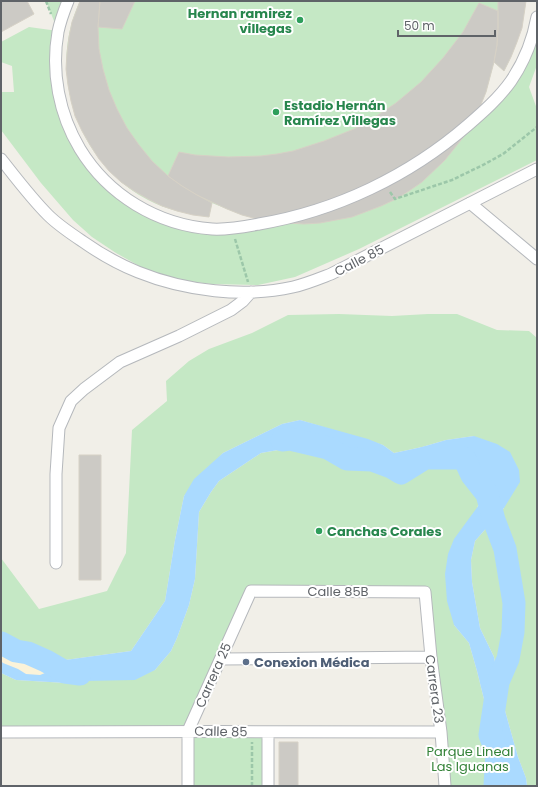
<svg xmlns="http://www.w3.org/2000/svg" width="538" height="787" viewBox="0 0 538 787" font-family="Poppins,sans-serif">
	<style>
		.green { fill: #c5e8c5 }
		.sand { fill: #fbf3d9 }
		.water { fill: #aadaff }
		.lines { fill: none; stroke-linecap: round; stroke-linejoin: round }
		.river { stroke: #aadaff; stroke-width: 23 }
		.building { fill: #cccac5; stroke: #d6d1c6 }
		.street-casing { stroke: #b5b8bc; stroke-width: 13 }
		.path { stroke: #9cc7a9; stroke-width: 2.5; stroke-dasharray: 4 2; stroke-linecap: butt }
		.street { stroke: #fff; stroke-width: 11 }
		.leisure-dot { fill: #2e9e5b; stroke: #fff; stroke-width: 1.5 }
		.service-dot { fill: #5c6f8a; stroke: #fff; stroke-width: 1.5 }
		.labels { text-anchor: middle; stroke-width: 4; stroke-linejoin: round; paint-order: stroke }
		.leisure-label { font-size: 13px; font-weight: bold; fill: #27864d; stroke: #fff; text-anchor: start }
		.street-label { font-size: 13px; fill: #5f6368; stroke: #fff }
		.service-label { font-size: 13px; font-weight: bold; fill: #4e5e75; stroke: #fff; text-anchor: start }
		.park-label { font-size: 13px; fill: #348238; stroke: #fff }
	</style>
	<rect width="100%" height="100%" fill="#f1efe8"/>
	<path class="green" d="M46 1H68L55 69 75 141 124 198 194 227 271 222 242 215 212 203 209 217C188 214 167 210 148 200 78 163 46 73 80 1H526C523 26 516 49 504 71L494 62 486 92 474 119 511 81 537 17V65L529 87 537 109V160L359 249 295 277 258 285 211 284 188 281 161 275 141 267 116 253 92 237 73 220 41 183 1 130V92H14L12 66 1 62V42L29 27 58 31Z
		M339 314 392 316 428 314H457L497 330 529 331 537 338V786H527L526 778 518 757 502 700 494 657 480 628 472 582 471 560 475 541 504 508 474 436 446 440 422 447 394 453 383 445 300 420 282 424 223 453 184 496 175 540 165 601 131 651 65 660 40 654 1 641V558L39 609 107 591 126 553 132 430 167 401 166 381 189 361 209 349 252 333 288 315Z
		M313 444 372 460 391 467 401 473 414 476 448 457 464 458 476 463 485 475 487 494 478 505 454 625 469 643 477 671 497 752 507 786H445L425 592 251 591 188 731 268 732V786H188V731L1 732V673L16 680 66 683 155 670 171 651 177 638 189 605 195 579 199 512 211 492 219 481 261 453Z"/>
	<path class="sand" d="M1 648C20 651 37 655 53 665L50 671 40 676 26 674 18 669 3 663 1 661Z"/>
	<path class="water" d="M300 420 368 439 383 445 394 453 422 447 446 440 474 436 497 444 510 452 519 470 520 482 504 508 475 541 471 560 472 582 480 628 494 657 502 700 518 757 526 778 527 786H507L497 752 477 671 469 643 454 625 447 601 445 574 448 554 454 539 487 494 485 475 476 463 464 458H448L414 476 401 473 391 467 372 460 313 444 261 453 219 481 211 492 199 512 195 579 189 605 177 638 171 651 155 670 135 680 84 681 66 683 16 680 1 673V661L3 663 18 669 26 674 40 675 50 671 53 665C38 655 19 651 1 648V641L40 654 65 660 131 651 165 601 175 540 184 496 194 479 223 453 282 424Z"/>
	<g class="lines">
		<path class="river" d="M282 440 290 439 328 448 347 459 372 460 391 467 401 473 425 458H464L472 475 487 494 494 520 505 549 514 603 513 632 508 659 498 682 490 735 497 752 495 786
			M1 643 16 651 28 653 46 661 65 672 80 674"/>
	</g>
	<path class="building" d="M1 1H27L34 14 1 32Z
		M80 1H100L98 27 99 49 103 69 109 90 117 109 127 128 139 145 152 161 168 176 182 186 197 195 212 203 209 217 193 215 177 211 162 206 148 199 134 191 121 182 109 171 99 159 90 145 82 131 75 116 71 101 68 85 66 69 67 53 69 37 72 22Z
		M100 1H135L122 29 98 27Z
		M498 1H526L522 28 517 42 511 57 504 71 494 62 497 45 498 28Z
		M479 3 498 11V28L497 45 494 62 486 92 480 107 465 135 445 160 422 182 409 191 396 199 381 206 352 217 320 223 304 224 289 223 257 219 242 215 227 209 197 195 182 186 168 176 179 152 195 155 228 157 261 156 277 154 293 151 324 141 354 129 369 121 396 103 421 82 443 58 463 32Z
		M79 455H101V580H79Z
		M279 742H298V786H279Z"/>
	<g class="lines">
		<defs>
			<path id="street" d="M68 1C64 11 60 22 58 32 51 72 59 114 80 149 108 195 157 225 212 229 228 230 243 227 259 224 336 211 409 176 468 125 483 112 499 98 511 81 524 62 533 39 537 17
				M1 159C16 178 31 198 48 215 58 225 70 233 82 241 99 253 118 264 138 272 185 291 244 298 293 287 306 284 318 279 331 274L537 169
				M470 203 537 259
				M56 563V474L59 428 71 401 84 389 120 362 179 336 231 310 243 301 251 292
				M221 659 431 657
				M1 732C148 731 294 732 441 732
				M188 786V731L251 591 425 592 431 657 441 732 445 786
				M268 786V732"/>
		</defs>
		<use href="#street" class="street-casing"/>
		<path class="path" d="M46 1 51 14
			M390 192 395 199 452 180 483 165 503 154 522 139 537 127
			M235 239 248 282
			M252 786V742"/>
		<use href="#street" class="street"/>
	</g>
	<g class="leisure-dot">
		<circle cx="300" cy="20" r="4"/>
		<circle cx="276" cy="112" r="4"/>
		<circle cx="319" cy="531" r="4"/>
	</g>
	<circle class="service-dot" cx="246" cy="662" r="4"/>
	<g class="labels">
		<g class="leisure-label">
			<text x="292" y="18" text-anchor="end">Hernan ramirez<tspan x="292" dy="15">villegas</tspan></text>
			<text x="284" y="110">Estadio Hernán<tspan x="284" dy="15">Ramírez Villegas</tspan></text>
			<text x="327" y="536">Canchas Corales</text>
		</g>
		<g class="street-label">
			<text transform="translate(359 260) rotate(-27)" y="5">Calle 85</text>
			<text x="338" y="596">Calle 85B</text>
			<text transform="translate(213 675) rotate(-66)" y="5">Carrera 25</text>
			<text transform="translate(435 689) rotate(82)" y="5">Carrera 23</text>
			<text transform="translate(221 731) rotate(1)" y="5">Calle 85</text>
		</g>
		<g class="service-label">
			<text x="254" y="667">Conexion Médica</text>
		</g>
		<g class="park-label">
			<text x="470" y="756">Parque Lineal<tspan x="470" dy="15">Las Iguanas</tspan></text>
		</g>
	</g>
	<rect width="538" height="787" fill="none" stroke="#5f6368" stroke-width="4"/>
	<path d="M398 30v6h97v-6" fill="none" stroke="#5f6368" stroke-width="2"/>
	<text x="404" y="30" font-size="12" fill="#5f6368" stroke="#ffffff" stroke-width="3" paint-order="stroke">50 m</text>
</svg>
